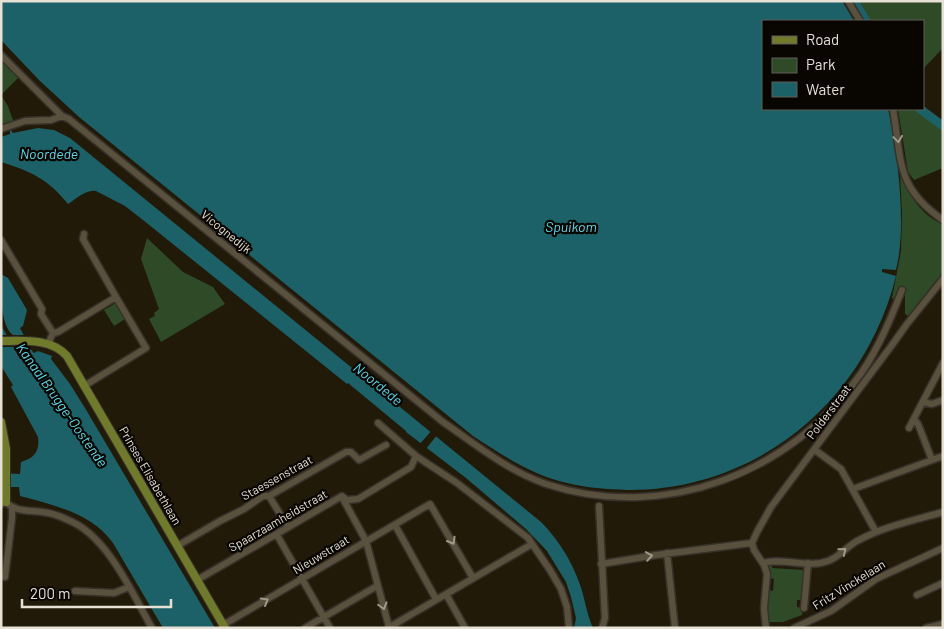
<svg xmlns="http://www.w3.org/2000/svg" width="944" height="629" viewBox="0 0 944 629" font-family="Barlow,sans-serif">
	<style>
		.green { fill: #2e4a26 }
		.water { fill: #1c6068 }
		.pier { fill: #221a09 }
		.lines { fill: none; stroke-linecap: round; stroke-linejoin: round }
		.river { stroke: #1c6068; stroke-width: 9 }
		.minor-casing { stroke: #37312b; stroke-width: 9 }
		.major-casing { stroke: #37312b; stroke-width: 10 }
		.minor { stroke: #5a503e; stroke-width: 6 }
		.major { stroke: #707a2b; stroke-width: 8 }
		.oneway { stroke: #a0988a }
		.labels { text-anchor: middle; stroke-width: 4.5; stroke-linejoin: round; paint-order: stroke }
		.street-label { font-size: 12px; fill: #e6e0d5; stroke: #090602 }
		.water-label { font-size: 14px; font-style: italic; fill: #5bdaeb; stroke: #090602 }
	</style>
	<rect width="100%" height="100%" fill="#221a09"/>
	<path class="green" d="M856 1H943V48L923 69V21H868Z
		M1 60 18 78 1 95Z
		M1 95 8 106 14 123 1 127Z
		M898 109H919L943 127V168L914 180 908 172Z
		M900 175C910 195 921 216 943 224V272L908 316 905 314V290L899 302 892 298 901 251 902 213Z
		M147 238 183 272 213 287 225 304 161 342 149 319 155 316 154 313 159 309 141 259Z
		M116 303 125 319 114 326 104 310Z
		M772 564V568L805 570 802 600H797V607L803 608 802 615 783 622H768L767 608 769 590 773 591 774 579 770 578 768 566Z"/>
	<path class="water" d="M1 1H842L854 21H763V109H888C898 153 907 227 896 270L882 269V272L896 276C865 401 757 491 627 490 607 489 587 488 567 483 532 475 502 455 473 436L79 117 39 80 1 40Z
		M38 128 54 130 70 138 541 522C558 539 571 560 579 582 585 597 586 613 593 628H574L576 618 571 597 566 582 547 551 526 529 466 478 406 432V431L348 383 347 384 143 220 125 206 96 191C86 189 76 199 68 204 49 180 31 171 1 162V137L10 134V129L13 133Z
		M1 274 8 278 27 310 23 326 20 328 32 351 34 353 38 351 52 356 51 359 70 384 85 408 215 628H163L113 543C92 513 53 505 20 496L19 487H1V473L20 474 21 462C34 458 40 452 38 437L11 387 13 385 1 366V325L20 359H24L26 357 13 335C0 325 1 292 1 274Z"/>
	<path class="pier" d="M1 335H25L32 347H18L11 336 17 347H1Z
		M432 430 438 434 425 450 419 445Z"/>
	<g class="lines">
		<path class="river" d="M854 1 866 21
			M920 109 943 126"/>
		<defs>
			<path id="minor" d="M848 1 860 21
				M1 55 62 116 69 119 443 422C475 444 508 471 546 484 664 523 793 473 862 372 879 347 891 318 902 290
				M893 109C902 160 895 187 943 220
				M1 129 25 121 51 120 62 116
				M1 240 42 309 41 314 53 333 48 344
				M53 333 58 332 116 297 83 239 84 234
				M84 386 146 348 116 297
				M923 402 932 404 943 400
				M914 419 918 424 932 460
				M378 423 416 456 457 483 528 538 550 570 561 589 567 607 569 628
				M909 428 943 363
				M815 450 841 469 876 532
				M853 489 943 456
				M269 496 288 527
				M342 497 366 541 389 627
				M1 504 6 502C15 512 29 510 42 512 51 513 60 516 68 520 107 535 132 593 152 628
				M599 506 605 618 602 628
				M395 525 436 599
				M277 535 330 628
				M177 546 220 521 244 509 263 496H269L346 452H351L359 460 386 445
				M667 553 675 628
				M763 563C784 557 807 569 828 561 840 557 848 545 859 540 885 526 915 520 943 512
				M601 564 656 555 752 543
				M5 577 12 518V507
				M197 580 342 496 347 500 358 499 411 467 416 456
				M75 591 114 593 129 587
				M446 594 465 628
				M917 595 943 583
				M804 608 808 563
				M223 625 430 504 473 578
				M305 628 377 586
				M388 628 532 544
				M766 628 764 608 767 574 764 565 754 550 752 543 757 532 771 507 892 345 907 324 943 279
				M794 628 831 611 876 579 943 548
				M926 628 943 624"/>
			<path id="major" d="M1 341C24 341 51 338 67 356L225 628
				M1 422 6 449V502"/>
		</defs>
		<use href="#minor" class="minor-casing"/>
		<use href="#major" class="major-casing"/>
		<use href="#minor" class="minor"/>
		<use href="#major" class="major"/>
	</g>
	<defs><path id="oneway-chevron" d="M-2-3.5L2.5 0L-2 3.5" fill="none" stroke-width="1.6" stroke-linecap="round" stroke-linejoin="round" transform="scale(1.25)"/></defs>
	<g class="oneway">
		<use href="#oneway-chevron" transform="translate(898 139) rotate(82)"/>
		<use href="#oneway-chevron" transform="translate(452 541) rotate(60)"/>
		<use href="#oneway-chevron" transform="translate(843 551) rotate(-39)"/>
		<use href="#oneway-chevron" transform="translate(649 556) rotate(-9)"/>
		<use href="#oneway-chevron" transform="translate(265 601) rotate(-30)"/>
		<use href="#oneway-chevron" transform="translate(383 606) rotate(74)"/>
	</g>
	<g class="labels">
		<g class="street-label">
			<text transform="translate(226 232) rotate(39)" y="4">Vicognedijk</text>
			<text transform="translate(829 412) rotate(-53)" y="4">Polderstraat</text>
			<text transform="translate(150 476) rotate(60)" y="4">Prinses Elisabethlaan</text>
			<text transform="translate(277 478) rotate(-29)" y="4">Staessenstraat</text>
			<text transform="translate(278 521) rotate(-30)" y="4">Spaarzaamheidstraat</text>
			<text transform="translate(321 555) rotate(-31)" y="4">Nieuwstraat</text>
			<text transform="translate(849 585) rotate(-32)" y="4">Fritz Vinckelaan</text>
		</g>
		<g class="water-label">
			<text x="49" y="159">Noordede</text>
			<text x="571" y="232">Spuikom</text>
			<text transform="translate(378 384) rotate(39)" y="5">Noordede</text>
			<text transform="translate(62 405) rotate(55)" y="5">Kanaal Brugge-Oostende</text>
		</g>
	</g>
	<rect width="944" height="629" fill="none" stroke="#e6e0d5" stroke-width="5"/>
	<rect x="762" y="20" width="162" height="90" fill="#090602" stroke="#615d56"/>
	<rect x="772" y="36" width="25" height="8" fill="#707a2b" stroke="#615d56"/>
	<text x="806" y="45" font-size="15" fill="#e6e0d5">Road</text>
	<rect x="772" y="58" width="25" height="15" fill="#2e4a26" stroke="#615d56"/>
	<text x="806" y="70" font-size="15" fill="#e6e0d5">Park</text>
	<rect x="772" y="82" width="25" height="15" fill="#1c6068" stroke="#615d56"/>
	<text x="806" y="95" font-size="15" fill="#e6e0d5">Water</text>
	<path d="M22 599v8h149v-8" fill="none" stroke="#e6e0d5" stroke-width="2.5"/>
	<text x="30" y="599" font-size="15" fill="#e6e0d5" stroke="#090602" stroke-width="4" paint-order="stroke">200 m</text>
</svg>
